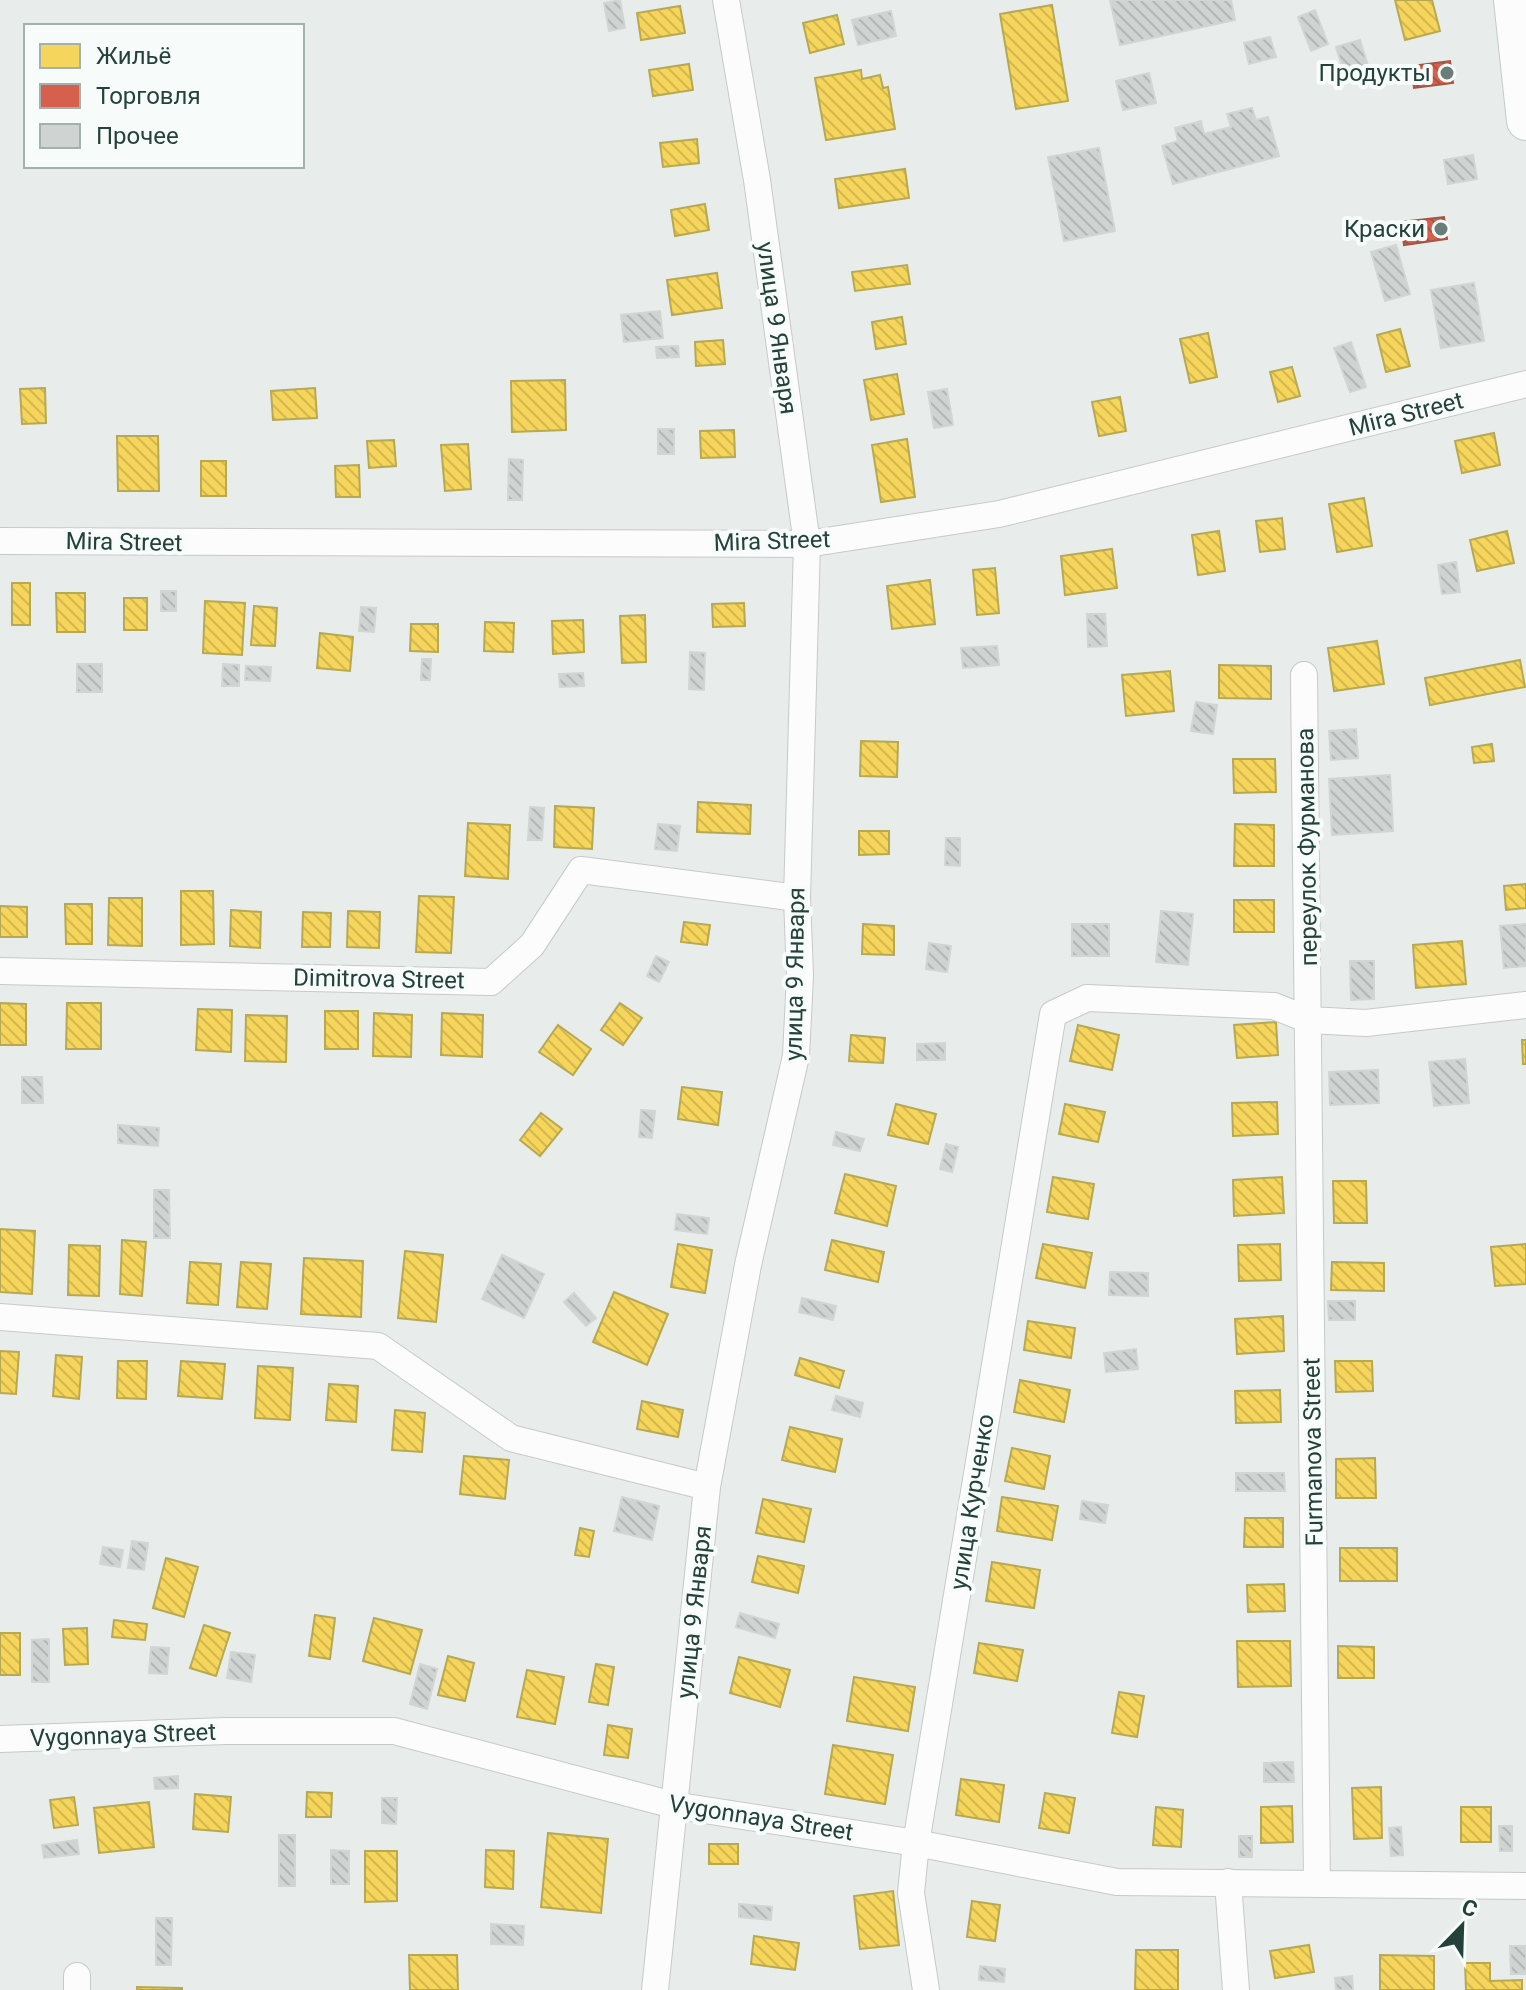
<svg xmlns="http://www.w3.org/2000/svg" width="1526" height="1990" viewBox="0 0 1526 1990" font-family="Roboto,sans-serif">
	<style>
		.homes { fill: url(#homes-back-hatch); stroke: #b7a952; stroke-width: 2 }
		.shops { fill: url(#shops-back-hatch); stroke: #a15747; stroke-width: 2 }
		.building { fill: url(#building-back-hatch); stroke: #d1d6d4; stroke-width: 2 }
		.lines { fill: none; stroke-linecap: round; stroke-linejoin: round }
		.street-casing { stroke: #c5cac8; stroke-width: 28 }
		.secondary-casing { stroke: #c3cbc8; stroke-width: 40 }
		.street { stroke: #fcfcfc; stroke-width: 26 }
		.secondary { stroke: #fcfcfc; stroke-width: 38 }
		.poi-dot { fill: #697e78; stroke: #f7fbf9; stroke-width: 3 }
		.labels { text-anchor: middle; stroke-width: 8; stroke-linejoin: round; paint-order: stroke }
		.poi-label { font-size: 24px; fill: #24423a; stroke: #f7fbf9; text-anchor: end }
		.street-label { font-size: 24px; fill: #24423a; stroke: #f7fbf9 }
	</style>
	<defs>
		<pattern id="homes-back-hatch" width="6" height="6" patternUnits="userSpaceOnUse" patternTransform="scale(2)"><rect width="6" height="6" fill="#f6d55c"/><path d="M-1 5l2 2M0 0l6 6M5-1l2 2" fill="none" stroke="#d3b851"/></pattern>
		<pattern id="shops-back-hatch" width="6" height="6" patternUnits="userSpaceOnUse" patternTransform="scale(2)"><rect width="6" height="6" fill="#d6604d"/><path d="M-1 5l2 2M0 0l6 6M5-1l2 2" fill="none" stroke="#ad5141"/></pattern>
		<pattern id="building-back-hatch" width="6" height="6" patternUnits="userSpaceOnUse" patternTransform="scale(2)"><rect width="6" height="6" fill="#cfd4d2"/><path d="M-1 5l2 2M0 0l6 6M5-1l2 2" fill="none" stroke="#b2b7b5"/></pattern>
	</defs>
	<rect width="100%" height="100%" fill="#e8edeb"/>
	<path class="homes" d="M1395 0H1432L1440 31 1405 40Z
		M1052 5 1068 101 1016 109 1000 14Z
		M680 6 685 33 641 40 637 13Z
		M837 15 844 44 810 53 803 23Z
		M689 64 693 90 653 96 649 70Z
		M861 70 862 79 880 75 883 88 888 87 895 129 826 140 815 78Z
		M697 139 699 163 663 167 660 143Z
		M905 169 909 198 839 208 835 179Z
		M705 204 709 230 675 236 671 210Z
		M907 265 910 284 855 291 852 272Z
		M717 273 722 308 672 315 667 280Z
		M902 317 906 344 876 349 872 322Z
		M1400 329 1410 366 1386 372 1377 335Z
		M1208 333 1217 377 1190 383 1180 339Z
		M723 340 725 364 696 366 695 342Z
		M1292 367 1300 396 1278 402 1270 372Z
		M897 374 904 414 871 420 864 380Z
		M565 380 566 430 512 432 511 381Z
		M45 388 46 423 22 424 20 389Z
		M315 388 317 418 273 420 271 391Z
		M1120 397 1126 431 1099 436 1092 402Z
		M734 430 735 457 701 458 700 431Z
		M1494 433 1500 465 1462 473 1455 441Z
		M117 436H158L159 491H118Z
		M907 439 915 497 881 502 872 445Z
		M394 440 396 466 369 468 367 441Z
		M468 444 471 489 445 491 441 445Z
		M201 461H226V496H201Z
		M359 465 360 497H336L335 466Z
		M1364 498 1372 546 1337 552 1329 504Z
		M1282 518 1285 549 1260 552 1256 521Z
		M1219 531 1225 571 1198 575 1192 535Z
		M1507 531 1514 563 1477 571 1470 540Z
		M1112 549 1117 588 1065 595 1061 556Z
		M995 568 999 613 977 615 973 570Z
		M930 580 935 624 892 629 887 586Z
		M12 583H30V625H12Z
		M56 593H85V632H57Z
		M124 598H147V630H124Z
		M205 601 245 603 242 655 203 653Z
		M744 603 745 626 713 627 712 604Z
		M254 606 277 608 275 646 251 645Z
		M645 615 646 662 622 663 620 616Z
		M583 620 584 652 553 654 552 621Z
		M485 622 514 623 513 652 484 651Z
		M411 624H438V652L410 651Z
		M320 633 353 637 350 671 317 668Z
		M1377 641 1384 684 1334 691 1328 648Z
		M1520 660 1525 687 1430 705 1425 678Z
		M1219 665 1271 666V699L1219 698Z
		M1170 671 1174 711 1126 716 1122 675Z
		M861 741 898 742 897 777 860 776Z
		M1492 744 1494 761 1474 763 1472 747Z
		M1233 759H1275L1276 792 1234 793Z
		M698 802 751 805 750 834 697 832Z
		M555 806 594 808 592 849 554 847Z
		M468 823 510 825 508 879 465 876Z
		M1235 824 1274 825V866H1234Z
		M859 831H889V854L859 855Z
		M1526 884V908L1506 910 1504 886Z
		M181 891H213L214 944 181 945Z
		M419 896 454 897 451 953 416 952Z
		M109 898H142V946L108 945Z
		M1234 900H1274V932H1234Z
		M65 904H92V944H66Z
		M0 906 27 907V937H0Z
		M231 910 261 912 260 948 230 946Z
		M348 911 380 912 379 948 347 947Z
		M303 912 331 913 330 947H302Z
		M684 922 710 925 707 945 681 942Z
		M863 924 894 926V955L862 954Z
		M1462 941 1466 984 1416 988 1413 945Z
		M0 1003 26 1004V1045H0Z
		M67 1003H101V1049H66Z
		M620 1003 642 1018 623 1045 601 1030Z
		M198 1009 232 1010 231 1052 196 1050Z
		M325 1011H358V1049H325Z
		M374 1013 412 1015 411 1057 373 1056Z
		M442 1013 483 1015 482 1057 441 1055Z
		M246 1015 287 1016 286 1062 245 1061Z
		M1276 1022 1278 1055 1237 1058 1234 1025Z
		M558 1025 591 1049 573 1075 539 1052Z
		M1078 1025 1119 1035 1112 1070 1070 1061Z
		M851 1035 885 1038 883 1063 849 1061Z
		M1522 1040H1526V1064H1523Z
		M682 1087 722 1092 718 1125 678 1119Z
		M1277 1102 1278 1134 1233 1136 1232 1103Z
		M896 1104 936 1114 928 1144 888 1135Z
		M1065 1104 1105 1112 1098 1142 1059 1134Z
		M541 1113 562 1129 540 1156 520 1140Z
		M845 1174 896 1186 887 1226 835 1213Z
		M1053 1177 1094 1184 1088 1219 1047 1212Z
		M1282 1177 1284 1213 1234 1216 1233 1180Z
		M1333 1181H1366L1367 1223H1334Z
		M0 1229 35 1231 32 1294 0 1292Z
		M122 1240 146 1242 142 1296 120 1294Z
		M832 1240 884 1252 878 1282 825 1270Z
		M678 1244 712 1250 705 1293 671 1287Z
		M1043 1244 1092 1253 1085 1288 1036 1278Z
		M1280 1244 1281 1280 1239 1281 1238 1245Z
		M1526 1244V1284L1495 1286 1491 1247Z
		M69 1245 100 1246 99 1296 68 1295Z
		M405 1251 443 1255 436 1322 398 1318Z
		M304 1258 363 1261 361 1317 301 1314Z
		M190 1262 221 1264 218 1305 187 1303Z
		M241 1262 271 1264 267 1309 237 1307Z
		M1332 1262 1384 1263V1291L1331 1290Z
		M614 1292 668 1314 647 1365 593 1342Z
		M1283 1316 1284 1351 1237 1354 1235 1319Z
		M1028 1321 1075 1328 1071 1358 1024 1350Z
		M0 1351 19 1352 16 1394 0 1393Z
		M56 1355 82 1357 79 1399 53 1396Z
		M800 1358 844 1371 839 1388 795 1375Z
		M118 1361H147L146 1399 117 1398Z
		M181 1361 225 1364 222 1399 178 1396Z
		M1335 1361H1372L1373 1391 1336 1392Z
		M258 1366 293 1368 290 1420 255 1418Z
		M1020 1380 1070 1390 1064 1422 1014 1412Z
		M329 1384 358 1386 356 1422 326 1420Z
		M1280 1390 1281 1422 1236 1423 1235 1391Z
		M642 1401 683 1410 678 1437 637 1429Z
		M395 1410 425 1413 422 1452 392 1450Z
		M790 1427 842 1439 835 1472 782 1460Z
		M1012 1448 1050 1456 1044 1489 1005 1481Z
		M464 1456 509 1460 505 1499 460 1494Z
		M1375 1458 1376 1498H1336V1459Z
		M1002 1497 1058 1506 1052 1540 997 1531Z
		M763 1499 811 1509 804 1542 756 1533Z
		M1245 1518H1283V1547H1244Z
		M580 1528 594 1531 589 1557 575 1555Z
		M1340 1548H1397V1581H1340Z
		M758 1556 804 1566 798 1593 752 1582Z
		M166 1558 198 1567 184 1617 153 1608Z
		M992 1562 1040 1570 1034 1608 986 1601Z
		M1284 1584 1285 1611 1248 1612 1247 1585Z
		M315 1615 335 1618 330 1659 309 1656Z
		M374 1618 422 1630 410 1674 363 1661Z
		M114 1620 147 1624 145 1640 112 1637Z
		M204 1625 230 1633 216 1676 190 1668Z
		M87 1628 88 1664 65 1665 63 1629Z
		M0 1633H20V1675H0Z
		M1237 1641H1290L1291 1686 1238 1687Z
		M979 1643 1023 1650 1017 1681 974 1673Z
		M1338 1646 1374 1647V1678H1338Z
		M448 1656 474 1663 465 1701 438 1695Z
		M739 1657 790 1670 780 1707 730 1693Z
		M596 1664 614 1667 608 1705 589 1702Z
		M527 1670 564 1677 555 1724 517 1717Z
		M854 1677 915 1687 908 1731 847 1721Z
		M1119 1692 1144 1696 1137 1737 1112 1733Z
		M608 1725 632 1729 628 1758 604 1755Z
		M833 1745 893 1755 885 1804 825 1794Z
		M961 1779 1004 1785 999 1822 956 1815Z
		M1381 1787 1382 1838 1354 1839 1352 1788Z
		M307 1792 332 1793 331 1817H306Z
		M1045 1793 1075 1798 1069 1833 1039 1828Z
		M195 1794 231 1797 228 1832 193 1829Z
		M74 1797 78 1825 54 1828 50 1800Z
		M149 1802 154 1847 99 1853 94 1808Z
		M1292 1806 1293 1842 1261 1843V1807Z
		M1156 1807 1183 1810 1181 1847 1153 1845Z
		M1461 1807H1491V1842H1461Z
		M548 1833 608 1839 601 1913 541 1907Z
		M709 1844H738V1864H709Z
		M486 1850 514 1851 513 1889 485 1887Z
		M365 1851H397V1901L365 1902Z
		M893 1891 899 1945 860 1949 854 1896Z
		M972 1901 1000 1905 995 1941 967 1937Z
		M754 1936 799 1943 795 1970 751 1964Z
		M1309 1945 1314 1972 1275 1978 1270 1951Z
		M1136 1950H1178V1990H1135Z
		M409 1955H457L458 1990H410Z
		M1380 1955 1434 1956V1990H1380Z
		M1465 1963H1490V1981L1522 1980V1990H1466Z
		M137 1987 182 1988V1990H137Z"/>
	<path class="shops" d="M1450 61 1453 83 1414 88 1411 66Z
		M1444 217 1447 239 1404 245 1401 222Z"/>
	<path class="building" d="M620 0 625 28 609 31 604 3Z
		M1110 0H1231L1235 20 1120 45Z
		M1315 10 1328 44 1311 51 1298 17Z
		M891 11 896 36 858 45 852 20Z
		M1270 37 1276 57 1249 64 1244 43Z
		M1360 40 1370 72 1346 79 1336 47Z
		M1149 73 1156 103 1123 110 1116 81Z
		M1252 108 1256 120 1268 117 1279 156 1173 184 1162 146 1178 141 1175 128 1201 121 1204 134 1231 127 1227 114Z
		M1099 148 1115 231 1064 241 1048 157Z
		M1473 155 1477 179 1448 184 1444 160Z
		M1396 245 1410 294 1385 301 1371 252Z
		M1474 283 1484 341 1441 348 1431 290Z
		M660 311 663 338 624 342 621 315Z
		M1351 342 1366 387 1350 392 1334 348Z
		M678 346 679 357 657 358 656 347Z
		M947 389 953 425 934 428 928 392Z
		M658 429H674V454H658Z
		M509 459 523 460 522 500H508Z
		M1456 562 1460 592 1442 594 1438 565Z
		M161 591H176V611H161Z
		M361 607 376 608 374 632 359 631Z
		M1087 614H1105L1107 646 1088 647Z
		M997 646 999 665 963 668 961 648Z
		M690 652 705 653 704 690 689 689Z
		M422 659H431L430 680H421Z
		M77 664H102V692H77Z
		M223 664 239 665V686H222Z
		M246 666 271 667 270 681 245 680Z
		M583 673 584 686 560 687 559 674Z
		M1196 702 1217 705 1213 734 1191 731Z
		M1356 729 1358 758 1331 760 1329 731Z
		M1390 775 1393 831 1332 835 1329 779Z
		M530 807 544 808 542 840H528Z
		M658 824 680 826 677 851 655 849Z
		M946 838H960V866L945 865Z
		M1161 911 1193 914 1188 965 1156 962Z
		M1072 924H1109V956H1072Z
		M1526 924V966L1504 968 1500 926Z
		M929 943 951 946 947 972 926 969Z
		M656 956 669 962 659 982 647 976Z
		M1350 961H1374V999L1351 1000Z
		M945 1043V1060H917V1044Z
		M1465 1059 1469 1103 1434 1106 1429 1062Z
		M1378 1070 1379 1103 1330 1105 1329 1072Z
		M22 1077H42L43 1103H22Z
		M641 1110 655 1111 652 1138 639 1137Z
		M118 1125 159 1128 158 1146 118 1143Z
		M836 1132 864 1139 860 1151 833 1145Z
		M946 1144 958 1147 952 1172 940 1169Z
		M154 1190H169L170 1238H154Z
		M677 1214 709 1218 707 1234 675 1230Z
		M502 1255 544 1274 524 1318 482 1299Z
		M1110 1272 1148 1273V1296L1109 1295Z
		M574 1293 596 1318 586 1326 564 1302Z
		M802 1298 836 1306 833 1320 799 1312Z
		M1328 1301H1355V1320H1329Z
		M1136 1349 1138 1369 1106 1372 1104 1353Z
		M836 1396 863 1403 860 1417 832 1410Z
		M1236 1473H1284L1285 1491H1236Z
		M622 1497 659 1506 652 1540 614 1531Z
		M1082 1501 1108 1505 1105 1523 1080 1519Z
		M132 1541 148 1543 144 1570 128 1568Z
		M103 1547 123 1550 120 1567 100 1564Z
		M740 1613 779 1624 775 1638 736 1627Z
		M49 1639V1682H32V1640Z
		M151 1647 169 1648 167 1674 149 1673Z
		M231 1652 255 1655 251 1682 227 1678Z
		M420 1664 437 1669 427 1709 410 1704Z
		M1293 1762 1294 1782H1264V1763Z
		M178 1776V1788L155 1789 154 1778Z
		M382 1798H397L396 1824 382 1823Z
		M1499 1826H1512V1851H1500Z
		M1401 1827 1403 1855 1391 1856 1389 1828Z
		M279 1835H295V1886H279Z
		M1239 1836H1252V1857H1239Z
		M77 1840 79 1854 44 1858 42 1845Z
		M331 1850 349 1851V1884H331Z
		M739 1904 772 1907 771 1920 739 1917Z
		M156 1918H172L171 1965H156Z
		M491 1924 524 1926 523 1945 491 1944Z
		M1510 1946H1526V1974H1511Z
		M980 1966 1005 1969 1004 1982 979 1980Z
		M1352 1976 1353 1990H1336L1335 1978Z"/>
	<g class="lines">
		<defs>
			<path id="street" d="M0 541 807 544 999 514 1526 384
				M1304 675 1317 1884
				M0 971 491 982 532 945 581 870 797 898
				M0 1317 378 1346 511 1438 707 1487
				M0 1739 226 1731H394L673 1805 916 1843 1117 1882 1526 1886
				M1228 1882 1236 1990
				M77 1976V1990
				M655 1990 707 1487 748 1265 796 1056 800 976 797 898 807 544 757 180 726 0
				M926 1990 911 1893 916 1843 1053 1014 1087 998 1274 1006 1309 1020 1366 1023 1526 1005"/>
			<path id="secondary" d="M1513 0 1526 121"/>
		</defs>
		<use href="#street" class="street-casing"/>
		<use href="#secondary" class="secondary-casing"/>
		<use href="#street" class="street"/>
		<use href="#secondary" class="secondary"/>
	</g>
	<g class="poi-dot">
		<circle cx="1447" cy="73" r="8"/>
		<circle cx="1441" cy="229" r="8"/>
	</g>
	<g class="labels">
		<g class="poi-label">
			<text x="1431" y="81">Продукты</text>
			<text x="1425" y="237">Краски</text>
		</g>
		<g class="street-label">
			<text transform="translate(777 328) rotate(82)" y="8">улица 9 Января</text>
			<text transform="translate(1406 414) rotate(-14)" y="8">Mira Street</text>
			<text transform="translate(772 541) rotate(-2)" y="8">Mira Street</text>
			<text transform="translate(124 542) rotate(1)" y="8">Mira Street</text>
			<text transform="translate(1307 847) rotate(-91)" y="8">переулок Фурманова</text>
			<text transform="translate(795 974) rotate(-89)" y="8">улица 9 Января</text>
			<text transform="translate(379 979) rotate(1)" y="8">Dimitrova Street</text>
			<text transform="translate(1313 1452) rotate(-91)" y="8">Furmanova Street</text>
			<text transform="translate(972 1502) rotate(-81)" y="8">улица Курченко</text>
			<text transform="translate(694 1612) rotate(-84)" y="8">улица 9 Января</text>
			<text transform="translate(123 1735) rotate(-2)" y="8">Vygonnaya Street</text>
			<text transform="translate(761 1818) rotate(9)" y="8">Vygonnaya Street</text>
		</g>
	</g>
	<rect x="24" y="24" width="280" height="144" fill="#f7fbf9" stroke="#a3b1ad" stroke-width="2"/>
	<rect x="40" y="44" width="40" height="24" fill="#f6d55c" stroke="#a3b1ad" stroke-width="2"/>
	<text x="96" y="64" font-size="24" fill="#24423a">Жильё</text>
	<rect x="40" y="84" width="40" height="24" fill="#d6604d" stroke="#a3b1ad" stroke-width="2"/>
	<text x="96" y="104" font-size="24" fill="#24423a">Торговля</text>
	<rect x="40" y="124" width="40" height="24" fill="#cfd4d2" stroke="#a3b1ad" stroke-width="2"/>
	<text x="96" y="144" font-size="24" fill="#24423a">Прочее</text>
	<g transform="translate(1462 1926) rotate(23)" stroke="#f7fbf9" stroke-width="6" paint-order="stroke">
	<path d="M0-6L14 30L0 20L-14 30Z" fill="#24423a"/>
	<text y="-12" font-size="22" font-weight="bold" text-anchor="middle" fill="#24423a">С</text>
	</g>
</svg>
